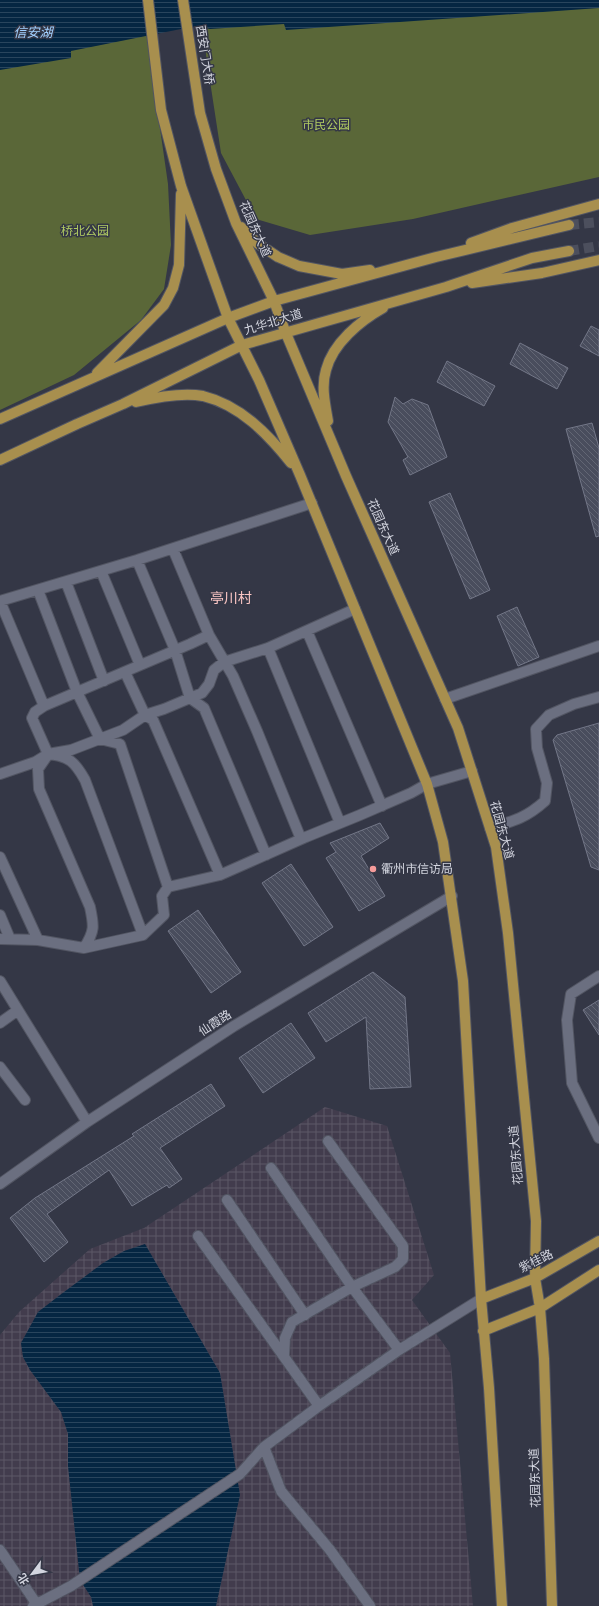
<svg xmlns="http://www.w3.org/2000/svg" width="599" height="1606" viewBox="0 0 599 1606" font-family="'Alegreya Sans','Noto Sans SC',sans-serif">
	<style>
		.industrial { fill: url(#industrial-grid) }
		.green { fill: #5a6738 }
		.water { fill: url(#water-rules) }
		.building { fill: url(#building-back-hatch); stroke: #737788 }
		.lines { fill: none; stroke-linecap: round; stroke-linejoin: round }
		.major-tunnel { stroke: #4c4f5d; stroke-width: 10; stroke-dasharray: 10 5; stroke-linecap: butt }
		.minor-casing { stroke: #525562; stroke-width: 12 }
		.major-casing { stroke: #525562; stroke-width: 12 }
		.minor { stroke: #6b6f80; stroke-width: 10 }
		.major { stroke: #a88f4e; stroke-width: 10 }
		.poi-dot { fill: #f59b9a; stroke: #343746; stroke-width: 1.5 }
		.labels { text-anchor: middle; stroke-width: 3; stroke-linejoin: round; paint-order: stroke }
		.street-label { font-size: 12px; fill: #d3d5df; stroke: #343746 }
		.park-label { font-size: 12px; fill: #b2cd62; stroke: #343746 }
		.poi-label { font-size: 12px; fill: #d3d5df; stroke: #343746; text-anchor: start }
		.water-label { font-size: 13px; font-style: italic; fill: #a1d0ff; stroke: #343746 }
		.quarter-label { font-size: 14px; fill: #fac6c4; stroke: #343746 }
	</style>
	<defs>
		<pattern id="industrial-grid" width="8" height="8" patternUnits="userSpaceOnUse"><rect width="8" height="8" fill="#423c4d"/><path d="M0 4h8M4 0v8" fill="none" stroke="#5c5766"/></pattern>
		<pattern id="water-rules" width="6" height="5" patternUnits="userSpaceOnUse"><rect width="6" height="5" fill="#052642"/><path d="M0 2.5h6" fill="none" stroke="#29455d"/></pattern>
		<pattern id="building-back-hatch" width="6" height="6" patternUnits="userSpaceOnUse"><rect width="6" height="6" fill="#494d5d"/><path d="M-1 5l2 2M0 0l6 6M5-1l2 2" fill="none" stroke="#626674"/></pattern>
	</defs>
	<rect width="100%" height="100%" fill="#343746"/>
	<path class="industrial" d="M325 1107 387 1126 434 1275 412 1300 450 1353 473 1606H0V1335L19 1312 90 1249 144 1228Z"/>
	<path class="green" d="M599 5V177L413 219 310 235 256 219 221 153 206 55 205 26Z
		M146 31 168 184 171 245 164 289 141 320 74 375 0 410V57Z"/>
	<path class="water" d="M0 0H599V8L286 30 284 24 210 29 196 26 71 51V58L0 70Z
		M145 1244 220 1373 240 1495 216 1606H93L91 1597 80 1580 68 1466V1434L61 1412 30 1370 23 1357 21 1343 38 1312 60 1295 103 1263 124 1251Z"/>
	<path class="building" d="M591 326 599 330V356L580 346Z
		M520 343 568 368 557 389 510 364Z
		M447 361 495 386 484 406 437 382Z
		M395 397 403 404 412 399 428 405 447 457 410 475 403 460 408 457 388 422Z
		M592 423 599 448V536L596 537 566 429Z
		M450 493 490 590 470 599 429 502Z
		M517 607 539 657 518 666 497 616Z
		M599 723V870L591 867 553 740 557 735Z
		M380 823 389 838 361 856 385 896 359 911 326 858 336 852 330 843Z
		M291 864 333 927 304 946 262 883Z
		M198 910 241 972 211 993 168 931Z
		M373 972 405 997 411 1087 370 1089 366 1017 326 1042 308 1013Z
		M599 1000V1035L583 1010Z
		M291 1023 315 1058 263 1093 239 1058Z
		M211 1084 225 1106 160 1148 182 1179 169 1188 167 1185 132 1206 109 1170 47 1214 68 1242 44 1262 10 1218 35 1198 134 1136 132 1134Z"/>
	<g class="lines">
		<path class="major-tunnel" d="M569 225 599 222
			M569 251 599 246"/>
		<defs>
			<path id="minor" d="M173 549 209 635 233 676 257 731 301 839
				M137 560 175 650 190 698 204 708 266 855
				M101 571 140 665
				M66 582 104 681
				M38 590 77 692 100 739 120 744 168 887
				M0 601 137 560 312 503
				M0 601 44 706
				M307 631 382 806
				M268 648 340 823
				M125 672 145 715 153 720 220 875
				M445 699 599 646
				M47 756 38 769 39 789 90 907C94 926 95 931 84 948
				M0 774 35 762 48 754 71 750 123 730 145 715 164 709 202 693 209 684 214 670 224 662 268 648 355 609
				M490 828C514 821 526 818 545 801L547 783 537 748 536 729 549 715 574 704 599 697
				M0 857 38 940
				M0 915 10 939
				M143 935 85 780C75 762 69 756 48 754L32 718 35 712 44 706 190 644 209 635
				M0 939 38 940 84 948 143 935 164 915 162 896 168 887 220 875 306 837 360 815 411 793 427 784 472 771
				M599 976 571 994 567 1020 572 1083 599 1138
				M0 981 87 1122
				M0 1023 18 1010
				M0 1067 25 1100
				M271 1168 352 1287 399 1350
				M0 1184 87 1122 234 1026 452 896
				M227 1200 305 1315
				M198 1236 319 1406
				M284 1356 285 1338 292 1322 352 1287 395 1267 403 1259V1246L328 1141
				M264 1447 281 1491 330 1550 370 1606
				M0 1550 38 1606
				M33 1606 71 1586 240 1474 264 1447 319 1406 399 1350 481 1299"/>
			<path id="major" d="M148 0 161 110 181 186 228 318 259 380 300 475 427 784 443 842 463 981 481 1299 489 1388 502 1606
				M183 0 200 113 216 169 236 223 274 301 285 331 346 476 458 728 496 847 508 933 536 1221 535 1278 540 1308 544 1359 552 1606
				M241 227 257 243 278 257 299 266 342 274 370 270
				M471 243 512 228 599 204
				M472 283 542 273 599 260
				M97 373 164 305 173 288 179 265 181 194
				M136 402C157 397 182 392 203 396 240 405 268 434 291 463
				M0 419 228 318 274 301 436 257 569 225
				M328 421C325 404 321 386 326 370 333 343 360 321 383 308
				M0 460 77 424 123 404 242 345 446 287 532 258 569 251
				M481 1299 535 1278 599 1241
				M483 1331 540 1308 599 1270"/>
		</defs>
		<use href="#minor" class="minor-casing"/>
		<use href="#major" class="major-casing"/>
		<use href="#minor" class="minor"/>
		<use href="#major" class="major"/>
	</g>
	<circle class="poi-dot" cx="373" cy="869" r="4"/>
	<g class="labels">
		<g class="street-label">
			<text transform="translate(205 55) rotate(81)" y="4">西安门大桥</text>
			<text transform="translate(255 229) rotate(66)" y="4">花园东大道</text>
			<text transform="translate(273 322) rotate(-17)" y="4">九华北大道</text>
			<text transform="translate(383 527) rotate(66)" y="4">花园东大道</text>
			<text transform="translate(502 830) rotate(75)" y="4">花园东大道</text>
			<text transform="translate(215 1023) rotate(-33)" y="4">仙霞路</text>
			<text transform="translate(516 1155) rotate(-95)" y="4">花园东大道</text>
			<text transform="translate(536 1261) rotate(-26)" y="4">紫桂路</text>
			<text transform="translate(535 1478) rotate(-92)" y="4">花园东大道</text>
		</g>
		<g class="park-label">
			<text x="326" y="129">市民公园</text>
			<text x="85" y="235">桥北公园</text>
		</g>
		<g class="poi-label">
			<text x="381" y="873">衢州市信访局</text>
		</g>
		<g class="water-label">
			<text x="33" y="37">信安湖</text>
		</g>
		<g class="quarter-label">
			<text x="231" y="603">亭川村</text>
		</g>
	</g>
	<g transform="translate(32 1574) rotate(238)" stroke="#343746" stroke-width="3" paint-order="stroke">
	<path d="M0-3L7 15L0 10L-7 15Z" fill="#d3d5df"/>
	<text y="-6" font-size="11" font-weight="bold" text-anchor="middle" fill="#d3d5df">北</text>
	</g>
</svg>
